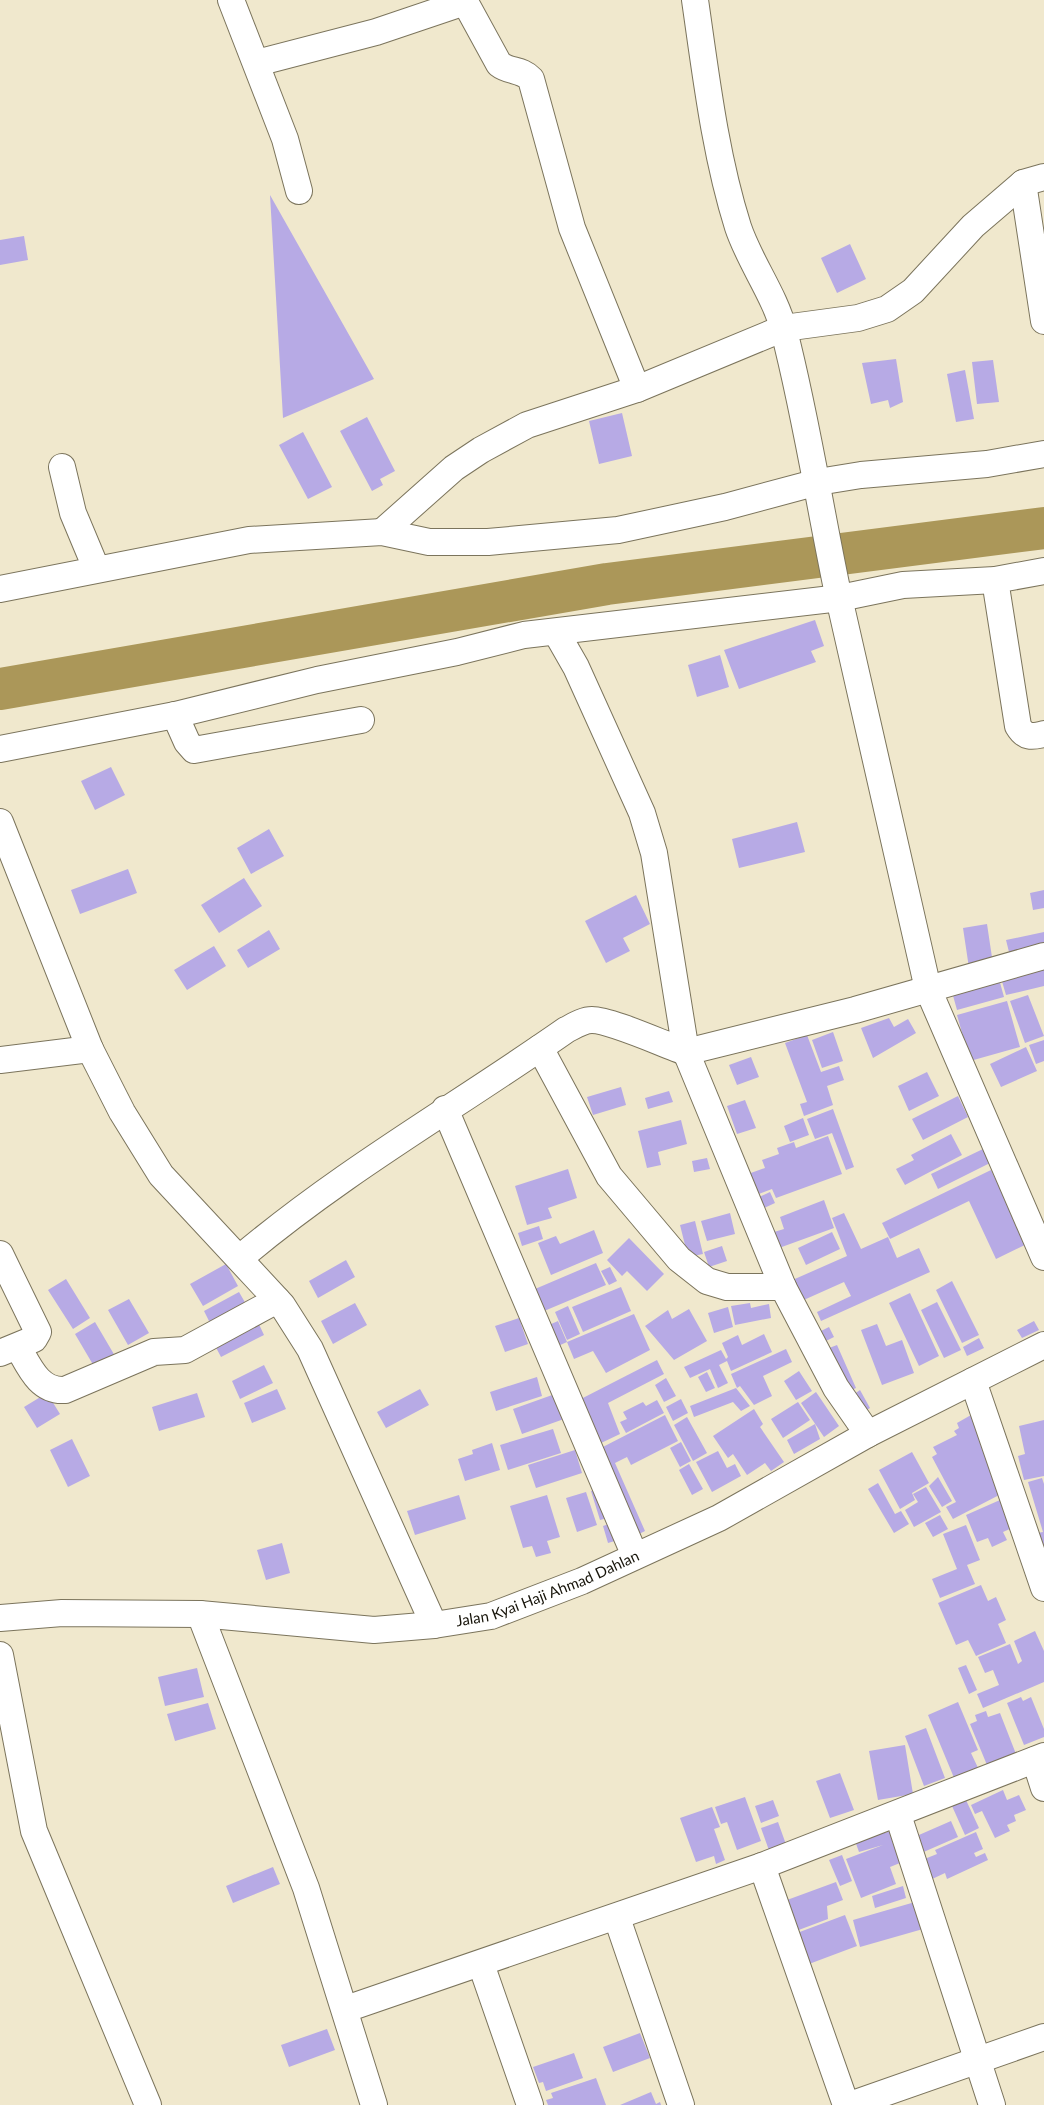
<svg xmlns="http://www.w3.org/2000/svg" width="1044" height="2105" viewBox="0 0 1044 2105" font-family="Lato,sans-serif">
	<style>
		.lines { fill: none; stroke-linecap: round; stroke-linejoin: round }
		.river { stroke: #ab9759; stroke-width: 42 }
		.building { fill: #b7aae5 }
		.minor-casing { stroke: #7b745c; stroke-width: 28 }
		.minor { stroke: #fff; stroke-width: 26 }
		.labels { text-anchor: middle; stroke-width: 4.5; stroke-linejoin: round; paint-order: stroke }
		.street-label { font-size: 15px; fill: #161309; stroke: #fef5da }
	</style>
	<rect width="100%" height="100%" fill="#f0e8cd"/>
	<g class="lines">
		<path class="river" d="M0 689 607 584 1044 528"/>
	</g>
	<path class="building" d="M270 195 374 379 283 418Z
		M24 236 28 260 0 265V240Z
		M850 244 866 279 837 293 821 258Z
		M896 359 903 402 890 408 888 400 871 404 862 363Z
		M993 360 999 402 977 404 972 362Z
		M965 370 974 419 956 422 947 374Z
		M622 413 632 456 599 464 589 421Z
		M367 417 395 471 380 479 383 485 372 491 340 431Z
		M303 432 332 487 308 499 279 445Z
		M815 620 824 646 811 651 816 662 739 689 724 650Z
		M720 655 729 687 697 697 688 665Z
		M111 767 125 795 95 810 81 781Z
		M797 822 805 852 739 868 732 839Z
		M269 829 284 856 251 874 237 848Z
		M128 869 137 893 80 914 71 890Z
		M244 878 262 906 219 933 201 905Z
		M1044 890V908L1033 910 1030 893Z
		M636 895 650 924 623 938 630 951 606 963 585 921Z
		M987 924 993 964 969 968 963 928Z
		M269 930 280 949 248 968 237 950Z
		M1044 932V944L1009 952 1006 940Z
		M214 946 226 966 187 990 174 970Z
		M1044 967V986L1006 995 1001 978Z
		M999 979 1004 997 957 1010 952 992Z
		M1028 995 1044 1036 1025 1043 1010 1001Z
		M1007 1001 1020 1047 970 1061 957 1015Z
		M889 1018 894 1027 908 1019 916 1033 873 1058 861 1028Z
		M833 1032 843 1061 822 1068 812 1040Z
		M807 1035 821 1072 839 1066 844 1080 827 1086 833 1105 804 1116 800 1104 807 1102 785 1043Z
		M1044 1040V1061L1036 1064 1029 1045Z
		M1026 1047 1037 1071 1001 1087 990 1064Z
		M751 1057 759 1077 737 1085 729 1065Z
		M927 1072 939 1096 909 1111 898 1086Z
		M621 1087 626 1105 593 1115 587 1097Z
		M669 1091 673 1102 648 1109 645 1098Z
		M958 1096 968 1117 923 1140 912 1119Z
		M745 1100 756 1128 737 1134 727 1106Z
		M833 1109 854 1167 846 1170 832 1133 815 1139 807 1119Z
		M803 1118 809 1135 790 1142 784 1126Z
		M681 1120 687 1144 658 1152 661 1165 647 1168 638 1131Z
		M951 1134 962 1155 905 1185 896 1169 914 1160 911 1155Z
		M828 1136 842 1174 776 1198 772 1189 756 1195 748 1174 765 1168 762 1160 779 1154 777 1148 794 1142 796 1148Z
		M983 1149 990 1163 938 1189 931 1174Z
		M707 1158 710 1169 694 1172 692 1161Z
		M568 1169 577 1198 548 1208 552 1218 527 1225 515 1186Z
		M991 1170 1027 1244 996 1259 969 1201 890 1239 882 1223Z
		M770 1192 775 1203 762 1209 757 1198Z
		M824 1200 834 1228 779 1248 774 1232 784 1229 780 1217Z
		M730 1213 735 1234 707 1241 701 1221Z
		M844 1213 861 1249 888 1237 897 1258 919 1248 930 1272 821 1321 817 1312 851 1296 844 1282 797 1303 788 1282 847 1256 832 1218Z
		M695 1221 703 1254 688 1257 680 1225Z
		M539 1226 543 1239 522 1246 518 1233Z
		M594 1230 603 1253 551 1275 538 1243 556 1236 560 1244Z
		M832 1232 840 1249 806 1265 798 1248Z
		M629 1238 664 1274 647 1291 627 1271 622 1276 607 1260Z
		M722 1246 727 1261 709 1267 704 1252Z
		M346 1260 355 1277 318 1298 309 1281Z
		M596 1263 606 1285 537 1314 528 1292Z
		M226 1264 238 1286 203 1306 190 1284Z
		M610 1267 617 1281 609 1285 601 1271Z
		M66 1279 90 1318 73 1329 48 1290Z
		M952 1281 979 1335 962 1343 936 1290Z
		M621 1287 631 1311 583 1332 572 1307Z
		M239 1292 250 1311 214 1331 204 1311Z
		M910 1293 939 1356 919 1366 889 1303Z
		M129 1299 149 1333 128 1345 108 1310Z
		M937 1302 961 1350 944 1358 921 1310Z
		M355 1303 367 1325 333 1344 321 1321Z
		M750 1303 751 1308 769 1304 771 1318 735 1325 731 1306Z
		M568 1306 580 1334 567 1340 555 1312Z
		M728 1307 733 1327 714 1333 708 1313Z
		M689 1309 707 1341 674 1360 645 1326 668 1310 672 1319Z
		M634 1314 650 1350 606 1373 593 1351 574 1359 567 1342Z
		M256 1318 264 1335 221 1357 212 1340Z
		M519 1318 528 1344 505 1352 495 1326Z
		M558 1321 567 1342 558 1346 549 1325Z
		M1034 1321 1039 1330 1022 1338 1017 1330Z
		M95 1322 115 1356 95 1368 75 1334Z
		M877 1324 886 1346 902 1340 914 1373 882 1385 861 1330Z
		M829 1327 834 1337 826 1341 821 1331Z
		M764 1334 772 1352 731 1371 727 1361 719 1365 728 1383 718 1388 710 1369 690 1378 684 1367 721 1350 726 1359 728 1357 722 1343 738 1335 742 1345Z
		M979 1338 984 1348 967 1356 963 1347Z
		M837 1345 856 1388 843 1394 824 1350Z
		M786 1349 792 1362 763 1376 772 1396 754 1405 740 1386 737 1388 731 1374Z
		M657 1360 664 1374 608 1403 620 1434 599 1444 577 1401Z
		M264 1365 273 1383 240 1399 232 1381Z
		M799 1371 812 1391 796 1400 784 1381Z
		M707 1372 715 1388 706 1392 698 1377Z
		M537 1377 542 1396 496 1411 490 1392Z
		M666 1378 676 1396 664 1402 655 1385Z
		M736 1388 750 1406 741 1411 733 1402 694 1417 690 1406Z
		M277 1389 286 1409 252 1423 244 1403Z
		M420 1389 429 1405 386 1428 377 1412Z
		M860 1390 870 1408 860 1414 850 1397Z
		M816 1392 839 1426 824 1437 801 1403Z
		M47 1393 60 1414 37 1428 24 1407Z
		M197 1393 205 1417 159 1431 152 1407Z
		M555 1394 564 1419 522 1434 513 1409Z
		M681 1399 688 1413 673 1421 666 1407Z
		M657 1400 664 1413 626 1433 620 1422 627 1419 623 1412 643 1402 646 1406Z
		M798 1402 810 1420 783 1438 771 1419Z
		M754 1409 763 1424 760 1427 784 1462 771 1471 765 1463 747 1475 733 1454 728 1458 713 1436Z
		M665 1415 678 1441 631 1465 627 1457 615 1463 645 1531 633 1537 597 1450Z
		M971 1415 990 1454 991 1462 988 1464 1003 1493 953 1519 946 1507 956 1502 932 1457 937 1454 933 1447 957 1435 954 1431 959 1428 957 1423Z
		M687 1417 707 1453 693 1461 674 1425Z
		M1044 1420V1476L1024 1480 1018 1456 1025 1454 1019 1426Z
		M815 1424 820 1439 794 1454 787 1440Z
		M553 1429 561 1453 508 1470 500 1445Z
		M72 1439 90 1476 68 1487 50 1450Z
		M681 1442 691 1461 680 1467 670 1448Z
		M492 1443 500 1470 465 1481 458 1459 473 1454 472 1450Z
		M575 1450 582 1473 536 1488 528 1465Z
		M718 1451 727 1468 735 1464 741 1476 712 1492 696 1462Z
		M912 1452 929 1483 912 1493 915 1500 900 1509 879 1470Z
		M689 1464 703 1489 692 1495 679 1470Z
		M938 1477 952 1501 942 1507 929 1486Z
		M1042 1478 1044 1484V1556L1037 1533 1043 1532 1028 1482Z
		M878 1483 895 1514 901 1511 909 1524 894 1533 868 1489Z
		M926 1487 941 1512 914 1527 905 1510 918 1502 913 1494Z
		M602 1488 611 1517 600 1520 591 1491Z
		M586 1492 597 1525 577 1532 566 1498Z
		M459 1495 466 1519 415 1535 407 1511Z
		M547 1495 560 1537 547 1541 551 1553 536 1557 532 1546 523 1548 510 1506Z
		M1000 1500 1012 1528 1003 1532 1007 1540 992 1547 988 1538 977 1542 966 1515Z
		M940 1515 948 1529 933 1537 925 1523Z
		M612 1523 618 1540 608 1543 603 1526Z
		M966 1525 980 1560 967 1565 975 1584 940 1598 932 1579 957 1569 943 1534Z
		M282 1543 290 1573 266 1580 257 1550Z
		M981 1585 988 1601 996 1597 1006 1620 998 1624 1006 1643 976 1656 968 1640 956 1645 938 1603Z
		M1035 1631 1044 1651V1682L983 1708 977 1694 999 1685 993 1670 985 1673 978 1657 1010 1644 1018 1664 1022 1661 1014 1641Z
		M966 1665 977 1690 969 1694 958 1668Z
		M197 1668 204 1697 165 1706 158 1677Z
		M1021 1697 1023 1701 1031 1697 1044 1729V1737L1024 1745 1007 1703Z
		M958 1702 978 1750 971 1753 979 1770 957 1785 928 1715Z
		M208 1703 216 1729 175 1741 167 1714Z
		M986 1711 988 1717 1000 1713 1016 1754 987 1765 970 1724 977 1721 975 1715Z
		M926 1728 945 1778 924 1786 905 1736Z
		M905 1745 913 1794 878 1800 869 1751Z
		M840 1773 854 1810 830 1818 816 1781Z
		M1003 1790 1007 1800 1019 1795 1026 1810 1014 1815 1016 1821 1007 1825 1010 1831 995 1838 982 1811 975 1814 971 1805Z
		M745 1797 761 1841 737 1850 727 1822 721 1824 715 1807Z
		M773 1800 779 1816 761 1823 755 1806Z
		M966 1800 979 1828 965 1835 952 1806Z
		M712 1807 720 1827 714 1829 725 1860 716 1864 714 1856 696 1862 680 1818Z
		M951 1821 958 1837 919 1854 912 1838Z
		M778 1822 788 1850 771 1856 761 1828Z
		M883 1828 885 1833 893 1830 896 1839 892 1841 900 1863 890 1867 896 1884 861 1898 846 1859 883 1845 859 1852 854 1838Z
		M976 1832 983 1849 974 1853 976 1857 985 1853 988 1860 947 1879 945 1873 930 1880 922 1860 937 1854 935 1850Z
		M842 1855 852 1881 840 1886 829 1860Z
		M273 1867 280 1884 233 1903 226 1886Z
		M836 1882 843 1900 827 1906 828 1919 796 1931 787 1900Z
		M903 1886 906 1898 875 1908 872 1896Z
		M915 1902 923 1929 860 1947 853 1920Z
		M845 1915 857 1946 809 1964 797 1933Z
		M327 2029 335 2050 289 2067 281 2045Z
		M640 2033 650 2058 613 2072 603 2047Z
		M574 2053 583 2078 546 2091 543 2082 539 2083 533 2067Z
		M596 2078 606 2105H548L546 2100 553 2098 551 2093Z
		M651 2092 656 2104 660 2102 661 2105H620Z"/>
	<g class="lines">
		<defs>
			<g id="minor">
				<path d="M231 0 285 139 299 191"/>
				<path d="M464 0 499 64C509 72 522 69 531 79L572 228 637 389"/>
				<path d="M695 0C706 76 715 154 738 227 750 263 775 295 784 331 806 416 819 503 837 589L928 989 1044 1257"/>
				<path d="M257 63 376 32 465 2"/>
				<path d="M1023 183 1044 321"/>
				<path d="M62 467 73 513 96 568"/>
				<path d="M382 532 454 468 481 450 527 425 637 389 784 328 858 318 887 309 913 291 973 226 1023 183 1044 177"/>
				<path d="M995 580 1018 726C1025 738 1032 737 1044 734"/>
				<path d="M0 589 249 540 382 532 429 542H488L618 530 725 507 818 482 861 475 987 464 1044 454"/>
				<path d="M175 715 187 742 194 750 361 720"/>
				<path d="M0 749 175 715 317 680 457 652 524 635 840 598 903 585 995 580 1044 571"/>
				<path d="M0 822 90 1049 122 1112 161 1175 282 1305 310 1349 434 1625"/>
				<path d="M540 1048 609 1176 679 1259 707 1281 727 1287H783"/>
				<path d="M0 1060 90 1049"/>
				<path d="M445 1109 635 1556"/>
				<path d="M0 1254 38 1332 34 1339 0 1353"/>
				<path d="M240 1258C343 1171 456 1107 566 1030 574 1026 583 1020 592 1020 611 1020 665 1045 686 1052L654 853 642 813 576 667 556 632"/>
				<path d="M18 1347C29 1366 39 1392 65 1390L154 1352 185 1350 277 1300"/>
				<path d="M973 1381 1044 1588"/>
				<path d="M868 1434 836 1388 783 1287 686 1052 855 1010 1044 956"/>
				<path d="M200 1614 306 1888 374 2105"/>
				<path id="s1" d="M0 1618 62 1613 200 1614 374 1630 434 1625 491 1616 582 1581 719 1518 868 1434 1044 1345"/>
				<path d="M0 1655 34 1831 148 2105"/>
				<path d="M1035 1760 1044 1788"/>
				<path d="M898 1815 992 2105"/>
				<path d="M762 1866 846 2105"/>
				<path d="M617 1918 681 2105"/>
				<path d="M481 1964 530 2105"/>
				<path d="M346 2009 762 1866 1044 1756"/>
				<path d="M850 2105 1044 2037"/>
			</g>
		</defs>
		<use href="#minor" class="minor-casing"/>
		<use href="#minor" class="minor"/>
	</g>
	<g class="labels">
		<g class="street-label">
			<text dy="5" stroke="none"><textPath href="#s1" startOffset="555">Jalan Kyai Haji Ahmad Dahlan</textPath></text>
		</g>
	</g>
</svg>
